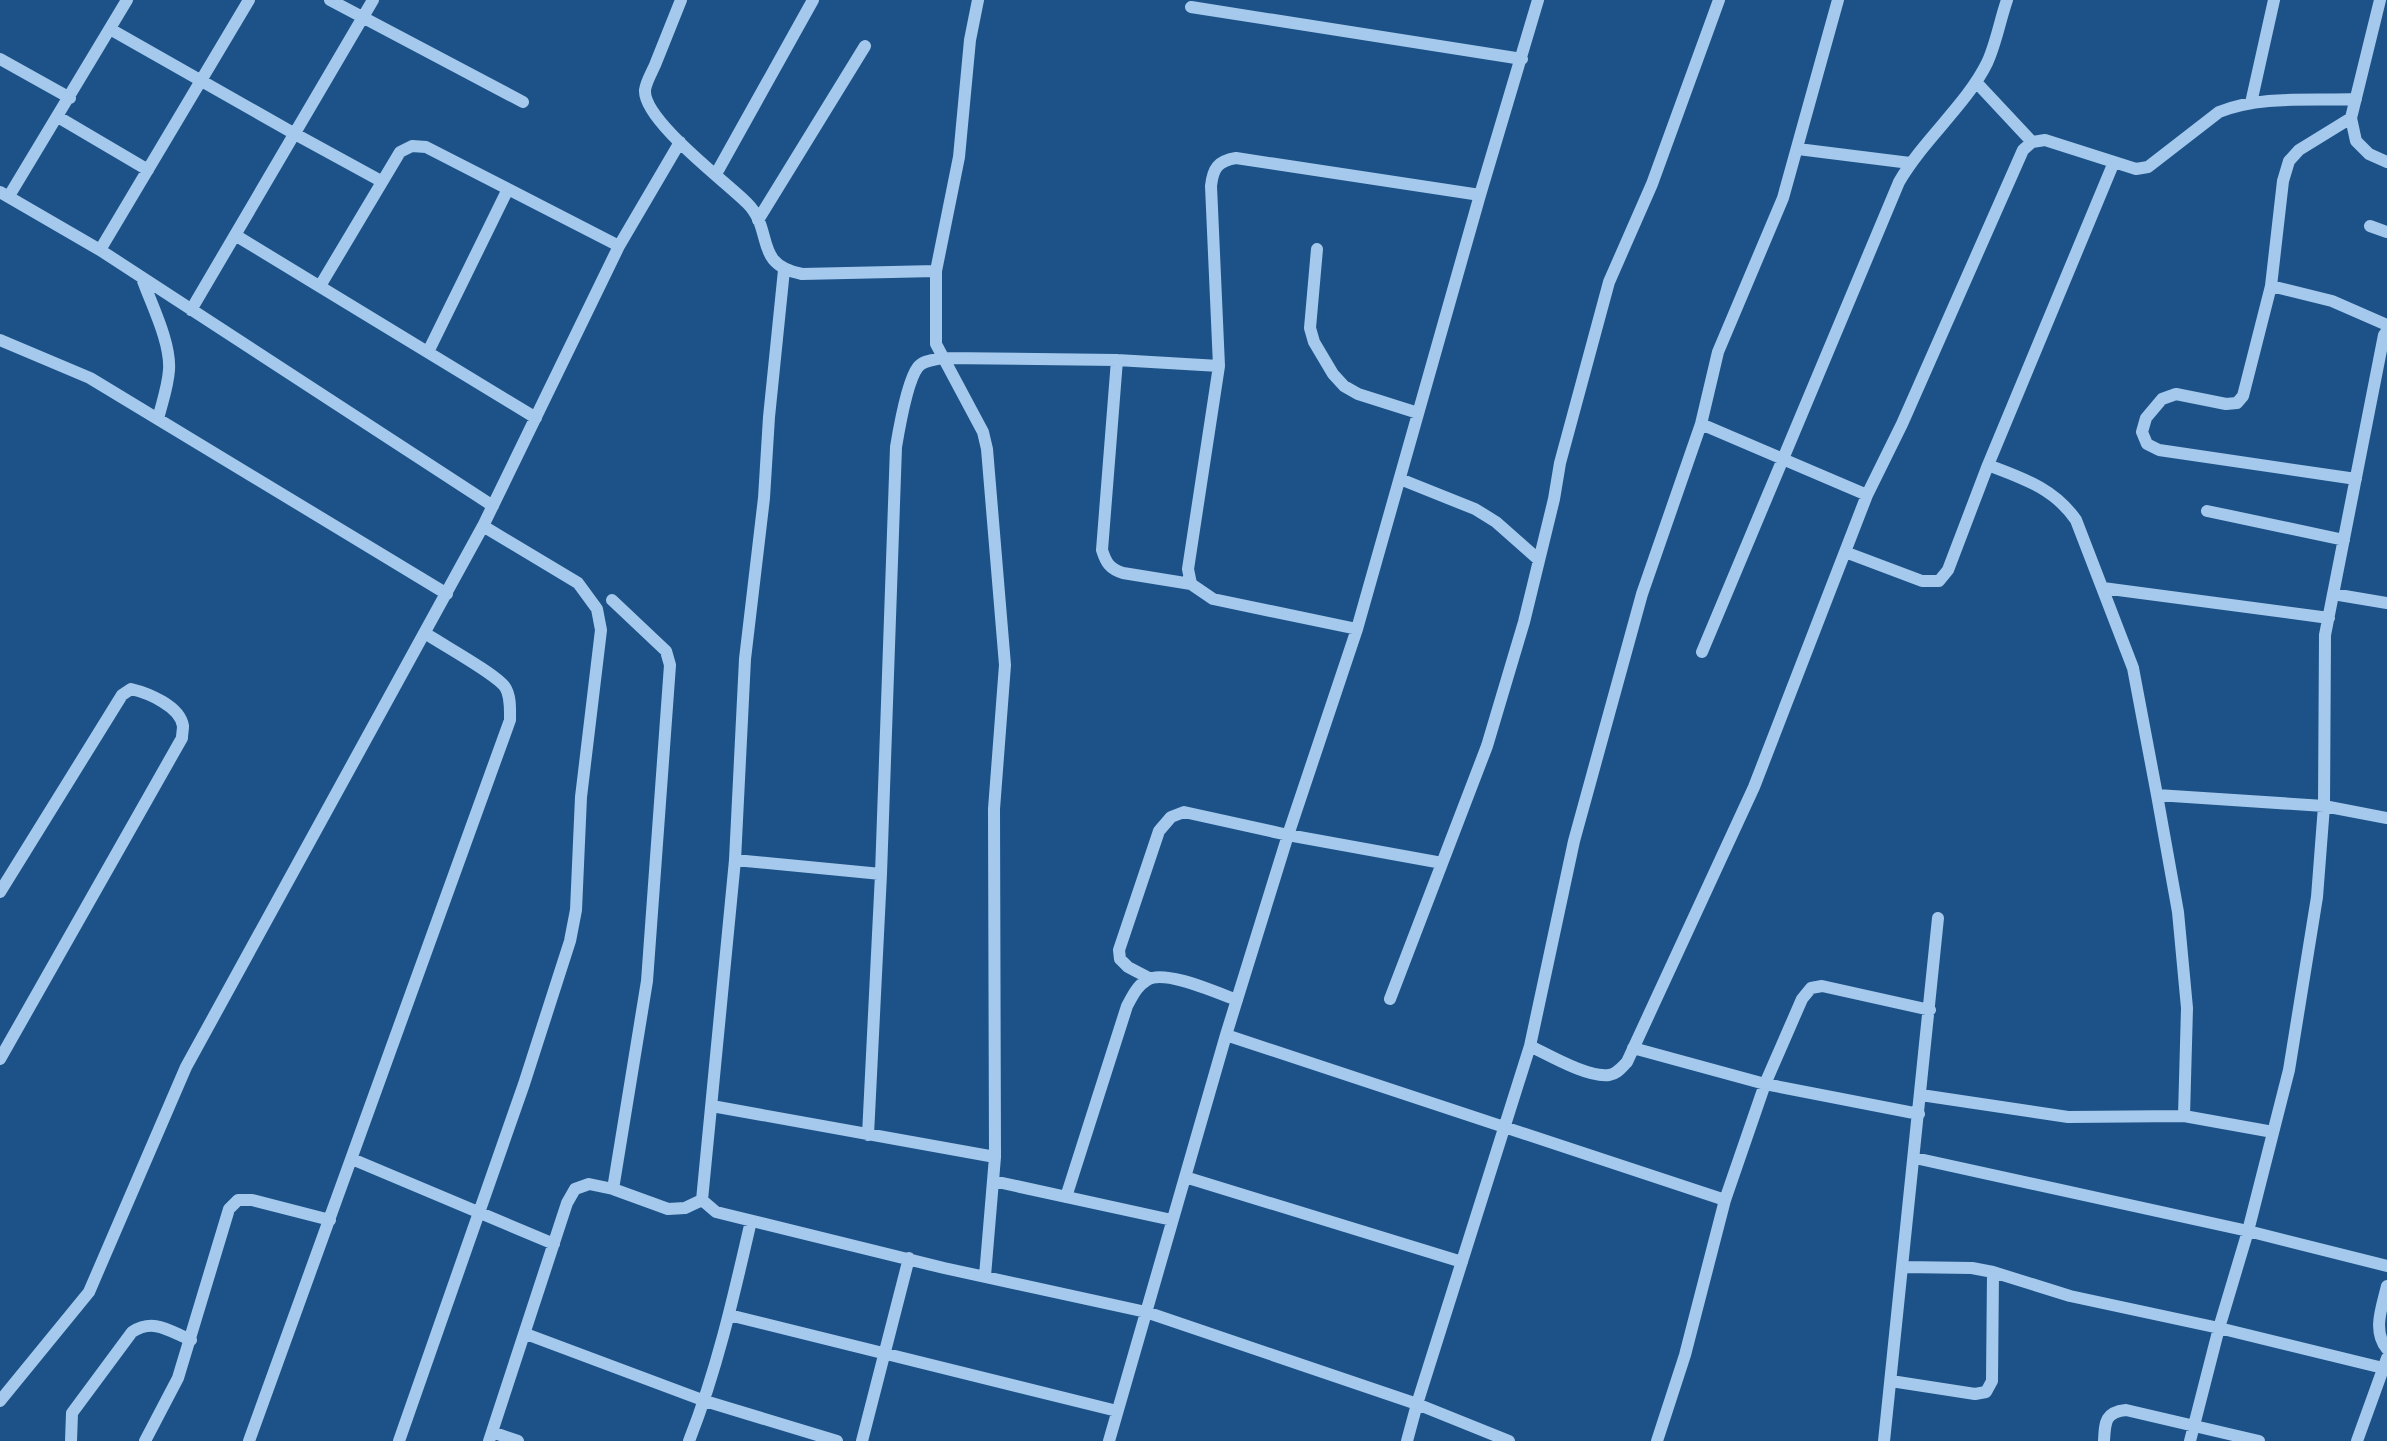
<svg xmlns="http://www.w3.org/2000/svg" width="2387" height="1441" viewBox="0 0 2387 1441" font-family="'Asap Condensed',sans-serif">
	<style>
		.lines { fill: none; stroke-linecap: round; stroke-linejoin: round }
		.minor { stroke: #a5c9ec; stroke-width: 12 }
	</style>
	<rect width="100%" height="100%" fill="#1c5288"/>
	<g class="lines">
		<path class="minor" d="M330 0 523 102
			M681 0C672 22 664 43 655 65 652 72 646 82 645 90 643 120 725 181 747 203 775 231 752 264 802 274L936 271 959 157 970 40 978 0
			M2380 0 2351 118 2356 141 2369 154 2387 162
			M1191 7 1522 59
			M110 29 295 134 381 181
			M0 59 70 98
			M1976 82 2032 142
			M2251 103 2274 0
			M58 117 148 170
			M2351 118 2299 150 2289 161 2283 181 2271 286 2243 396 2237 403 2226 404 2176 394 2162 399 2146 418 2142 432 2147 444 2159 450 2356 479
			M1798 149 1910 163
			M716 174 813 0
			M0 192 100 250 493 506
			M9 196 127 0
			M758 220 865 46
			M2370 226 2387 232
			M235 235 536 418
			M1317 249 1310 328 1314 342 1333 374 1344 386 1358 394 1418 413
			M100 250 249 0
			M784 270 769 417 764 498 745 659 735 860 702 1200 716 1212 944 1268 1146 1312 1417 1404 1509 1441
			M936 271V344L983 432 987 449 1005 665 994 809 995 1157 985 1276
			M142 278C151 304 171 342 169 370 168 386 162 403 158 419
			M320 286 400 152 412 146 426 147 619 246
			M2271 286 2332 301 2387 325
			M191 310 373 0
			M0 340 90 378 447 594
			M428 352 508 189
			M1117 360 1102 550C1106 563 1110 569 1123 573L1191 584
			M1701 424 1867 495
			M1988 465C2022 478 2054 488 2076 520L2133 668 2157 795 2178 912 2187 1008 2184 1116
			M1400 479 1475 509 1496 522 1539 560
			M2207 511 2344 540
			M1845 552 1922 581H1939L1948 570 1988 465 2114 162
			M2103 588 2329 618
			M2333 594 2387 603
			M612 600 666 651 670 665 647 981 613 1189
			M1357 629 1213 599 1191 584 1188 569 1219 366 1211 186C1213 168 1218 161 1236 158L1480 195
			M1702 652 1899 182C1923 140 1967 104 1987 63 1996 44 2000 20 2007 0
			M2157 795 2324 806 2387 818
			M735 860 881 874
			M0 892 122 695 131 689C148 693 180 706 183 726 183 730 182 734 182 738L0 1059
			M1149 978 1128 967 1120 959 1119 950 1159 831 1171 817 1184 812 1288 835 1442 863
			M1390 999 1487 746 1524 622 1554 499 1560 463 1609 282 1652 184 1719 0
			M1226 1035 1725 1200
			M1530 1046C1549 1055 1588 1078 1609 1075 1617 1074 1621 1068 1627 1062L1754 787 1867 495 1902 424 2023 150 2032 142 2045 140 2136 169 2148 167 2219 112C2261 95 2312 101 2356 99
			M1633 1048 1765 1084 1919 1114
			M1921 1095 2068 1117 2184 1116 2273 1132
			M712 1106 995 1157
			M868 1135 881 874 896 447C899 429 907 381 918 367 924 360 934 360 943 358L1117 360 1219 366
			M1915 1158 2248 1231 2387 1266
			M352 1159 554 1244
			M1185 1177 1462 1262
			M993 1181 1172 1220
			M1066 1197 1127 1006C1133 995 1137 986 1147 980 1165 969 1217 993 1237 1000
			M1904 1267 1972 1268 1993 1272 2070 1296 2219 1328 2383 1368
			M2387 1286C2382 1307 2372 1331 2387 1349
			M729 1315 1117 1411
			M526 1334 705 1401 837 1441
			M1891 1381 1975 1394 1986 1392 1992 1381 1993 1272
			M0 1401 89 1292 186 1067 483 526 619 246 680 142
			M492 1432 518 1441
			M71 1441 72 1413 132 1332C154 1318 169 1331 191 1340
			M145 1441 178 1378 229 1209 238 1200H252L330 1220
			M249 1441 510 720C510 710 511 696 505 687 496 674 441 644 425 633
			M399 1441 524 1084 570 941 576 910 581 797 601 630 597 609 578 583 483 526
			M489 1441 567 1203 575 1189 589 1184 613 1189 668 1209 685 1208 702 1200
			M689 1441C717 1370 734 1295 751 1221
			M862 1441 909 1258
			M1109 1441 1226 1035 1288 835 1357 629 1480 195 1538 0
			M1407 1441 1417 1404 1530 1046 1574 841 1642 594 1701 424 1718 352 1783 198 1838 0
			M1657 1441 1685 1355 1725 1200 1765 1084 1802 999 1811 988 1822 986 1930 1010
			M1884 1441 1938 918
			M2104 1441C2105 1422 2105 1412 2126 1410L2259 1441
			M2190 1441 2219 1328 2248 1231 2289 1070 2317 897 2324 806 2325 635 2384 335 2387 331
			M2357 1441 2387 1358"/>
	</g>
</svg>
